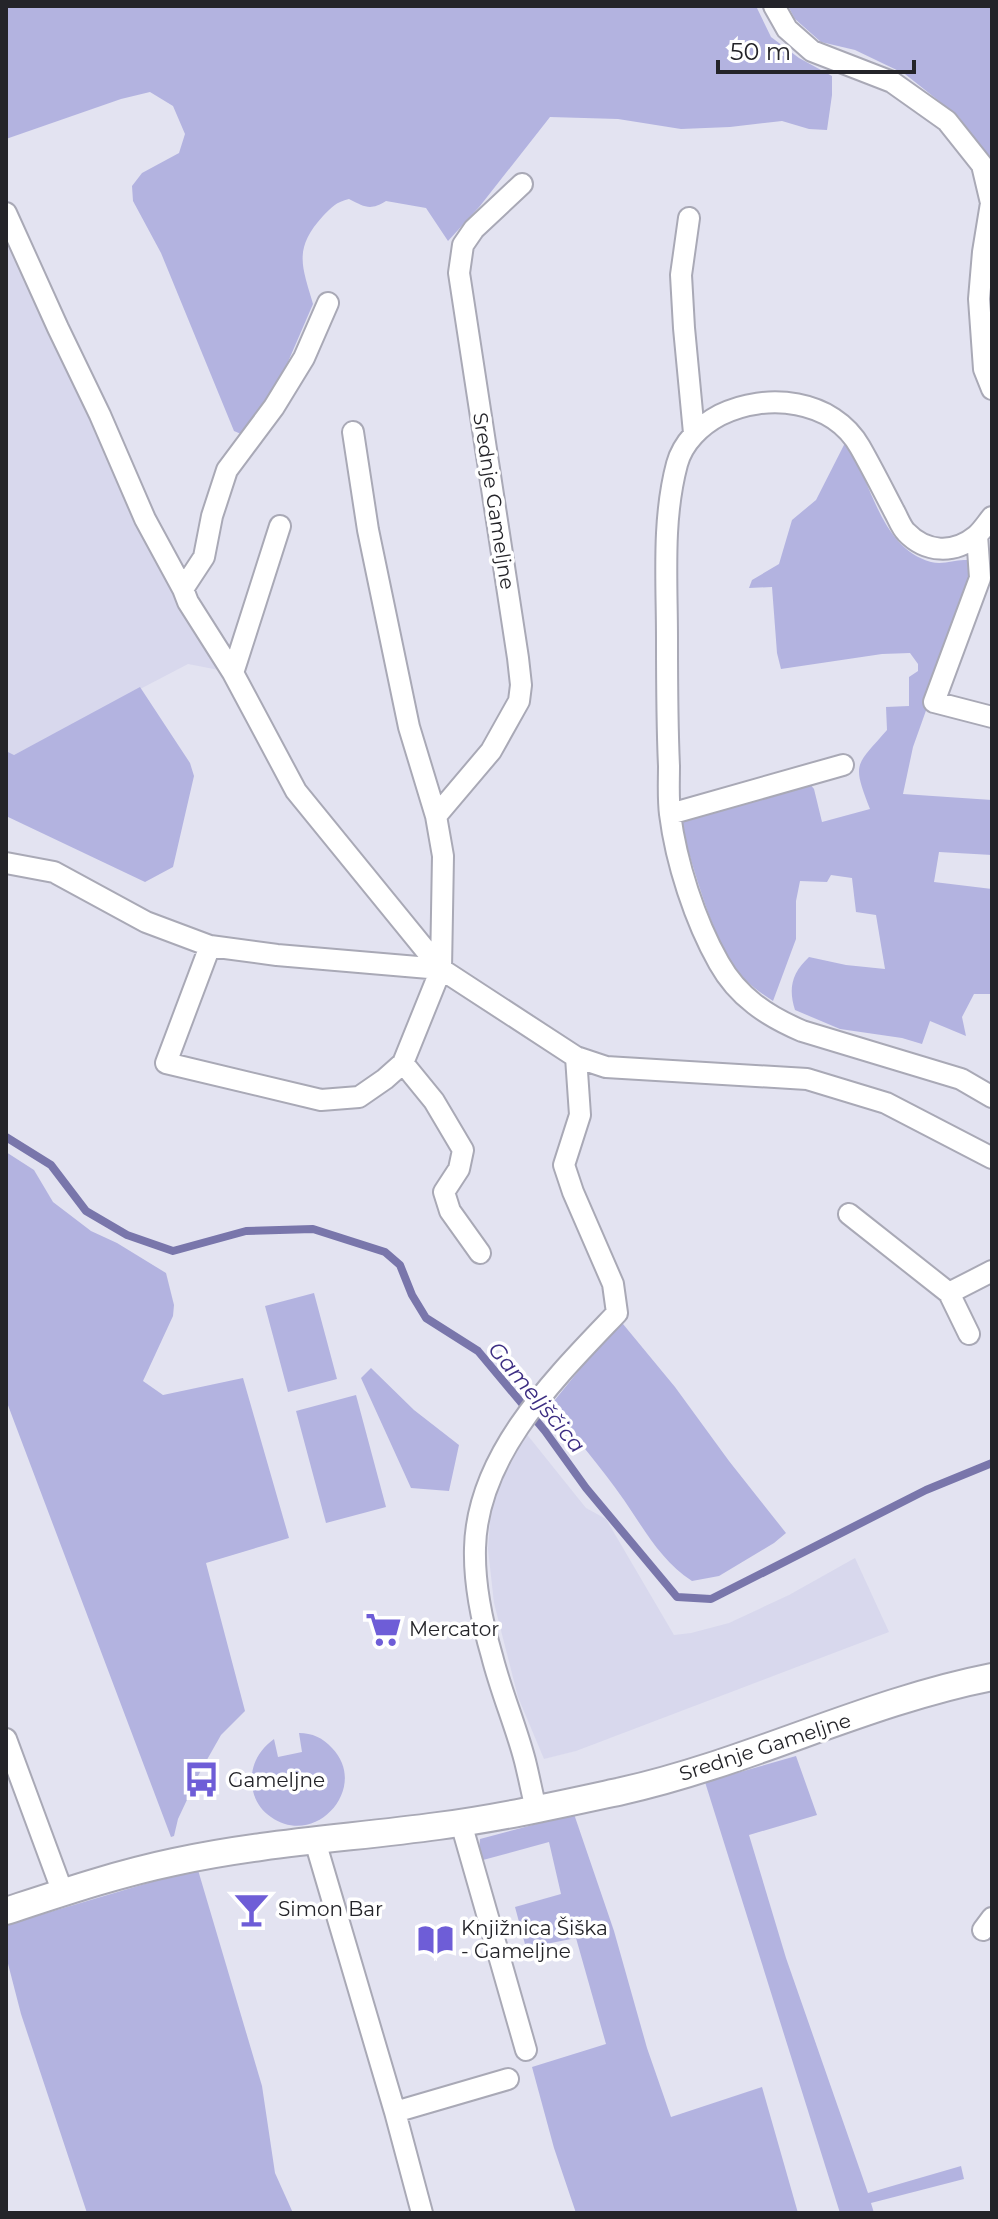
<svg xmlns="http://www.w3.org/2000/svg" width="998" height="2219" viewBox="0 0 998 2219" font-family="Montserrat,sans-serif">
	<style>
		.built { fill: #d8d8ed }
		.green { fill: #b3b3e0 }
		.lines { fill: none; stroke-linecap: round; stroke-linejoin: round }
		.stream { stroke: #7976ab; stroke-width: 8 }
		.minor-casing { stroke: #a9a9b6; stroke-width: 24 }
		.tertiary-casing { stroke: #a9a9b6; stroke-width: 30 }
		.minor { stroke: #fff; stroke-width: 20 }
		.tertiary { stroke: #fff; stroke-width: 26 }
		.labels { text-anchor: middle; stroke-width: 7; stroke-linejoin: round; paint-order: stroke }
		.street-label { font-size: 20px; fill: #242429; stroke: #fff }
		.poi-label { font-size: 20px; fill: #242429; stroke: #fff; text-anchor: start }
		.water-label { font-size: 22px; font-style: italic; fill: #3d2e83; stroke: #fff }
	</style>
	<rect width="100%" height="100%" fill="#e3e3f1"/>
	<path class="built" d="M6 200 181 566 231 653 219 670 188 664 14 755 6 751Z
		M525 1432 586 1508 606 1519 674 1635 691 1633 729 1623 789 1595 855 1558 889 1632 576 1751 544 1759 518 1697 494 1603 488 1549 491 1508 507 1465Z"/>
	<path class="green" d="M6 6H756L771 37 799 58 832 76V95L827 130 809 129 782 121 730 127 681 129 618 119 550 117 480 206 448 241 426 208 386 201C370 211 365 207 349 199 336 202 332 207 323 216 293 249 302 266 313 304L278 385 241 434 234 431 161 253 133 201 132 186 142 173 179 153 185 134 173 106 150 92 121 99 6 139Z
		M788 6H992V169L959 117 905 74 855 50 821 42 795 19Z
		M846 441C871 480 880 548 931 562 947 566 960 556 974 562L975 573 913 747 903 794 992 800V855L939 852 934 882 992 889V994H974L962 1017 966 1036 930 1021 922 1044 902 1038 840 1029 795 1010C788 988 792 973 809 957L846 965 885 969 876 915 856 912 852 878 831 875 827 882 800 881 796 901V939L773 1001C761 993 749 985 740 974 712 942 694 866 680 825L684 820 809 783 814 789 822 822 870 809C852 762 855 767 887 730L886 707 909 706V677L918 671V664L910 653 882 654 781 669 777 653 772 587 749 588 752 580 779 564 792 520 816 500Z
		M140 687 190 763 194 776 173 867 145 882 6 816V751L14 755Z
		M6 1152 34 1170 53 1202 91 1231 117 1243 166 1273 174 1305 173 1316 143 1381 163 1395 243 1378 289 1538 206 1563 245 1711 221 1735 200 1772 178 1819 174 1836 171 1837 6 1400Z
		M314 1293 337 1379 288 1392 265 1306Z
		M623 1324 675 1387 729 1461 786 1533 774 1543 719 1576 692 1581C661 1561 644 1529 624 1500 601 1467 575 1437 550 1406L606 1337 616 1325Z
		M371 1368 414 1410 459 1445 449 1491 411 1488 361 1378Z
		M356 1395 386 1507 326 1523 296 1411Z
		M299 1733C312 1733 323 1738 332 1748 370 1787 316 1849 271 1817 257 1808 250 1791 252 1774 254 1759 262 1748 274 1739L278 1757 302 1752Z
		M796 1756 817 1815 749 1835 786 1958 868 2193 961 2166 964 2179 871 2203 874 2213H840L705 1782Z
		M574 1814 614 1931 647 2048 671 2117 762 2087 798 2213H576L554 2148 532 2067 606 2044 576 1938 526 1948 515 1907 561 1894 549 1842 483 1860 479 1851 480 1839Z
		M198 1870 262 2086 275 2173 293 2213H87L21 2014 6 1956V1925L182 1873Z"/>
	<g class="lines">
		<path class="stream" d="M6 1137 51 1165 86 1211 127 1235 173 1251 246 1231 313 1229 385 1252 400 1265 412 1295 426 1318 478 1351 545 1431 586 1488 677 1597 711 1599 926 1490 992 1463"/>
		<defs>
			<path id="minor" d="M774 6 787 29 812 51 892 82 947 121 982 165 991 203 983 252 979 299 984 369 992 389
				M6 213 58 328 100 415 145 519 183 589 188 602 233 673 296 791 441 969 576 1057 606 1067 807 1079 886 1103 992 1158
				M689 218 681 275 684 328 694 433
				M992 517C987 523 982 531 976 536 954 554 926 553 906 532 901 527 898 518 894 511 883 490 872 468 860 447 833 399 766 392 720 415 701 425 683 442 677 464 662 520 667 581 667 638 667 681 667 723 669 766 669 782 668 798 670 814 676 862 695 921 719 963 738 997 767 1016 802 1031L961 1079 992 1097
				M977 535 980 578 934 702 992 717
				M183 589 204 557 212 516 227 470 274 407 304 358 328 303
				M233 673 280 526
				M670 814 843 765
				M436 816 491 751 519 701 521 685 518 658 459 273 463 245 474 229 522 184
				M6 863 54 872 146 922 210 946 277 955 441 969
				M210 946 166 1063 321 1100 359 1097 385 1079 403 1063 441 969 443 856 436 816 409 727 368 530 353 432
				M403 1063 434 1101 463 1150 459 1169 444 1192 450 1211 480 1253
				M849 1214 949 1293 969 1334
				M949 1293 992 1271
				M6 1739 63 1893
				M536 1809C532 1793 529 1777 525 1761 516 1726 501 1692 492 1656 482 1622 474 1584 475 1548 477 1454 556 1377 617 1313L613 1284 573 1192 564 1165 580 1115 576 1057
				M461 1823 526 2050
				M315 1841 395 2112 422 2213
				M983 1930 992 1918
				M395 2112 508 2079"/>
			<path id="tertiary" d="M6 1911C61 1893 117 1874 174 1862 261 1843 350 1838 438 1826 500 1818 562 1804 622 1791 748 1763 865 1702 992 1677"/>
		</defs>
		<use href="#minor" class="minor-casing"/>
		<use href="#tertiary" class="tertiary-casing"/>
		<use href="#minor" class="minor"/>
		<use href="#tertiary" class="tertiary"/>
	</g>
	<defs>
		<symbol id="supermarket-bare" viewBox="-9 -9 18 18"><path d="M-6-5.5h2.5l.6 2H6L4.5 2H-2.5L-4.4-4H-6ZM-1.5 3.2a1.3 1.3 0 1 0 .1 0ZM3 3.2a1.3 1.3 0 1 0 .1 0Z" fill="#6e5dd7" stroke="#fff" stroke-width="2.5" paint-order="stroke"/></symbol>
		<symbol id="bus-bare" viewBox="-9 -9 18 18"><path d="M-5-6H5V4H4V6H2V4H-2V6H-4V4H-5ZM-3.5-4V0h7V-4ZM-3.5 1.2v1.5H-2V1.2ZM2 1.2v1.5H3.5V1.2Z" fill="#6e5dd7" stroke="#fff" stroke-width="2.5" paint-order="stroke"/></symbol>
		<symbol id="bar-bare" viewBox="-9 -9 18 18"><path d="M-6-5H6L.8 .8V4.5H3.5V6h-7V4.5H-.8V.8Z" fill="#6e5dd7" stroke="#fff" stroke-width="2.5" paint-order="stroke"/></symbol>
		<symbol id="library-bare" viewBox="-9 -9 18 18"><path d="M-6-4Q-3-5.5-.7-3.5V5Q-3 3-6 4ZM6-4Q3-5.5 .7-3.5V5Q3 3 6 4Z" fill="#6e5dd7" stroke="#fff" stroke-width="2.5" paint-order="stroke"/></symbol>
	</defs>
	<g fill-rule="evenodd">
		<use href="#supermarket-bare" x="358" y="1604" width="51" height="51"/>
		<use href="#bus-bare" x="176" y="1754" width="51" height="51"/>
		<use href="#bar-bare" x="226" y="1884" width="51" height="51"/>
		<use href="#library-bare" x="410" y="1914" width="51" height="51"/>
	</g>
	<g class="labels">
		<g class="street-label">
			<text transform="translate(494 501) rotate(81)" y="7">Srednje Gameljne</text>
			<text transform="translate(765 1747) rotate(-18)" y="7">Srednje Gameljne</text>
		</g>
		<g class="poi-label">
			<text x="409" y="1636">Mercator</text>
			<text x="228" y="1787">Gameljne</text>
			<text x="278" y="1916">Simon Bar</text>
			<text x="461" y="1935">Knjižnica Šiška<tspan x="461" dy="23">- Gameljne</tspan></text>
		</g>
		<g class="water-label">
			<text transform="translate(537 1397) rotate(50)" y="8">Gameljščica</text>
		</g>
	</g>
	<rect width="998" height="2219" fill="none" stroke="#242429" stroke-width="16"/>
	<path d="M718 60v12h196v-12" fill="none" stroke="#242429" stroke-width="4"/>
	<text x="730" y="60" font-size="24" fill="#242429" stroke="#ffffff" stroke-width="6" paint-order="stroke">50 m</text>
</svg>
